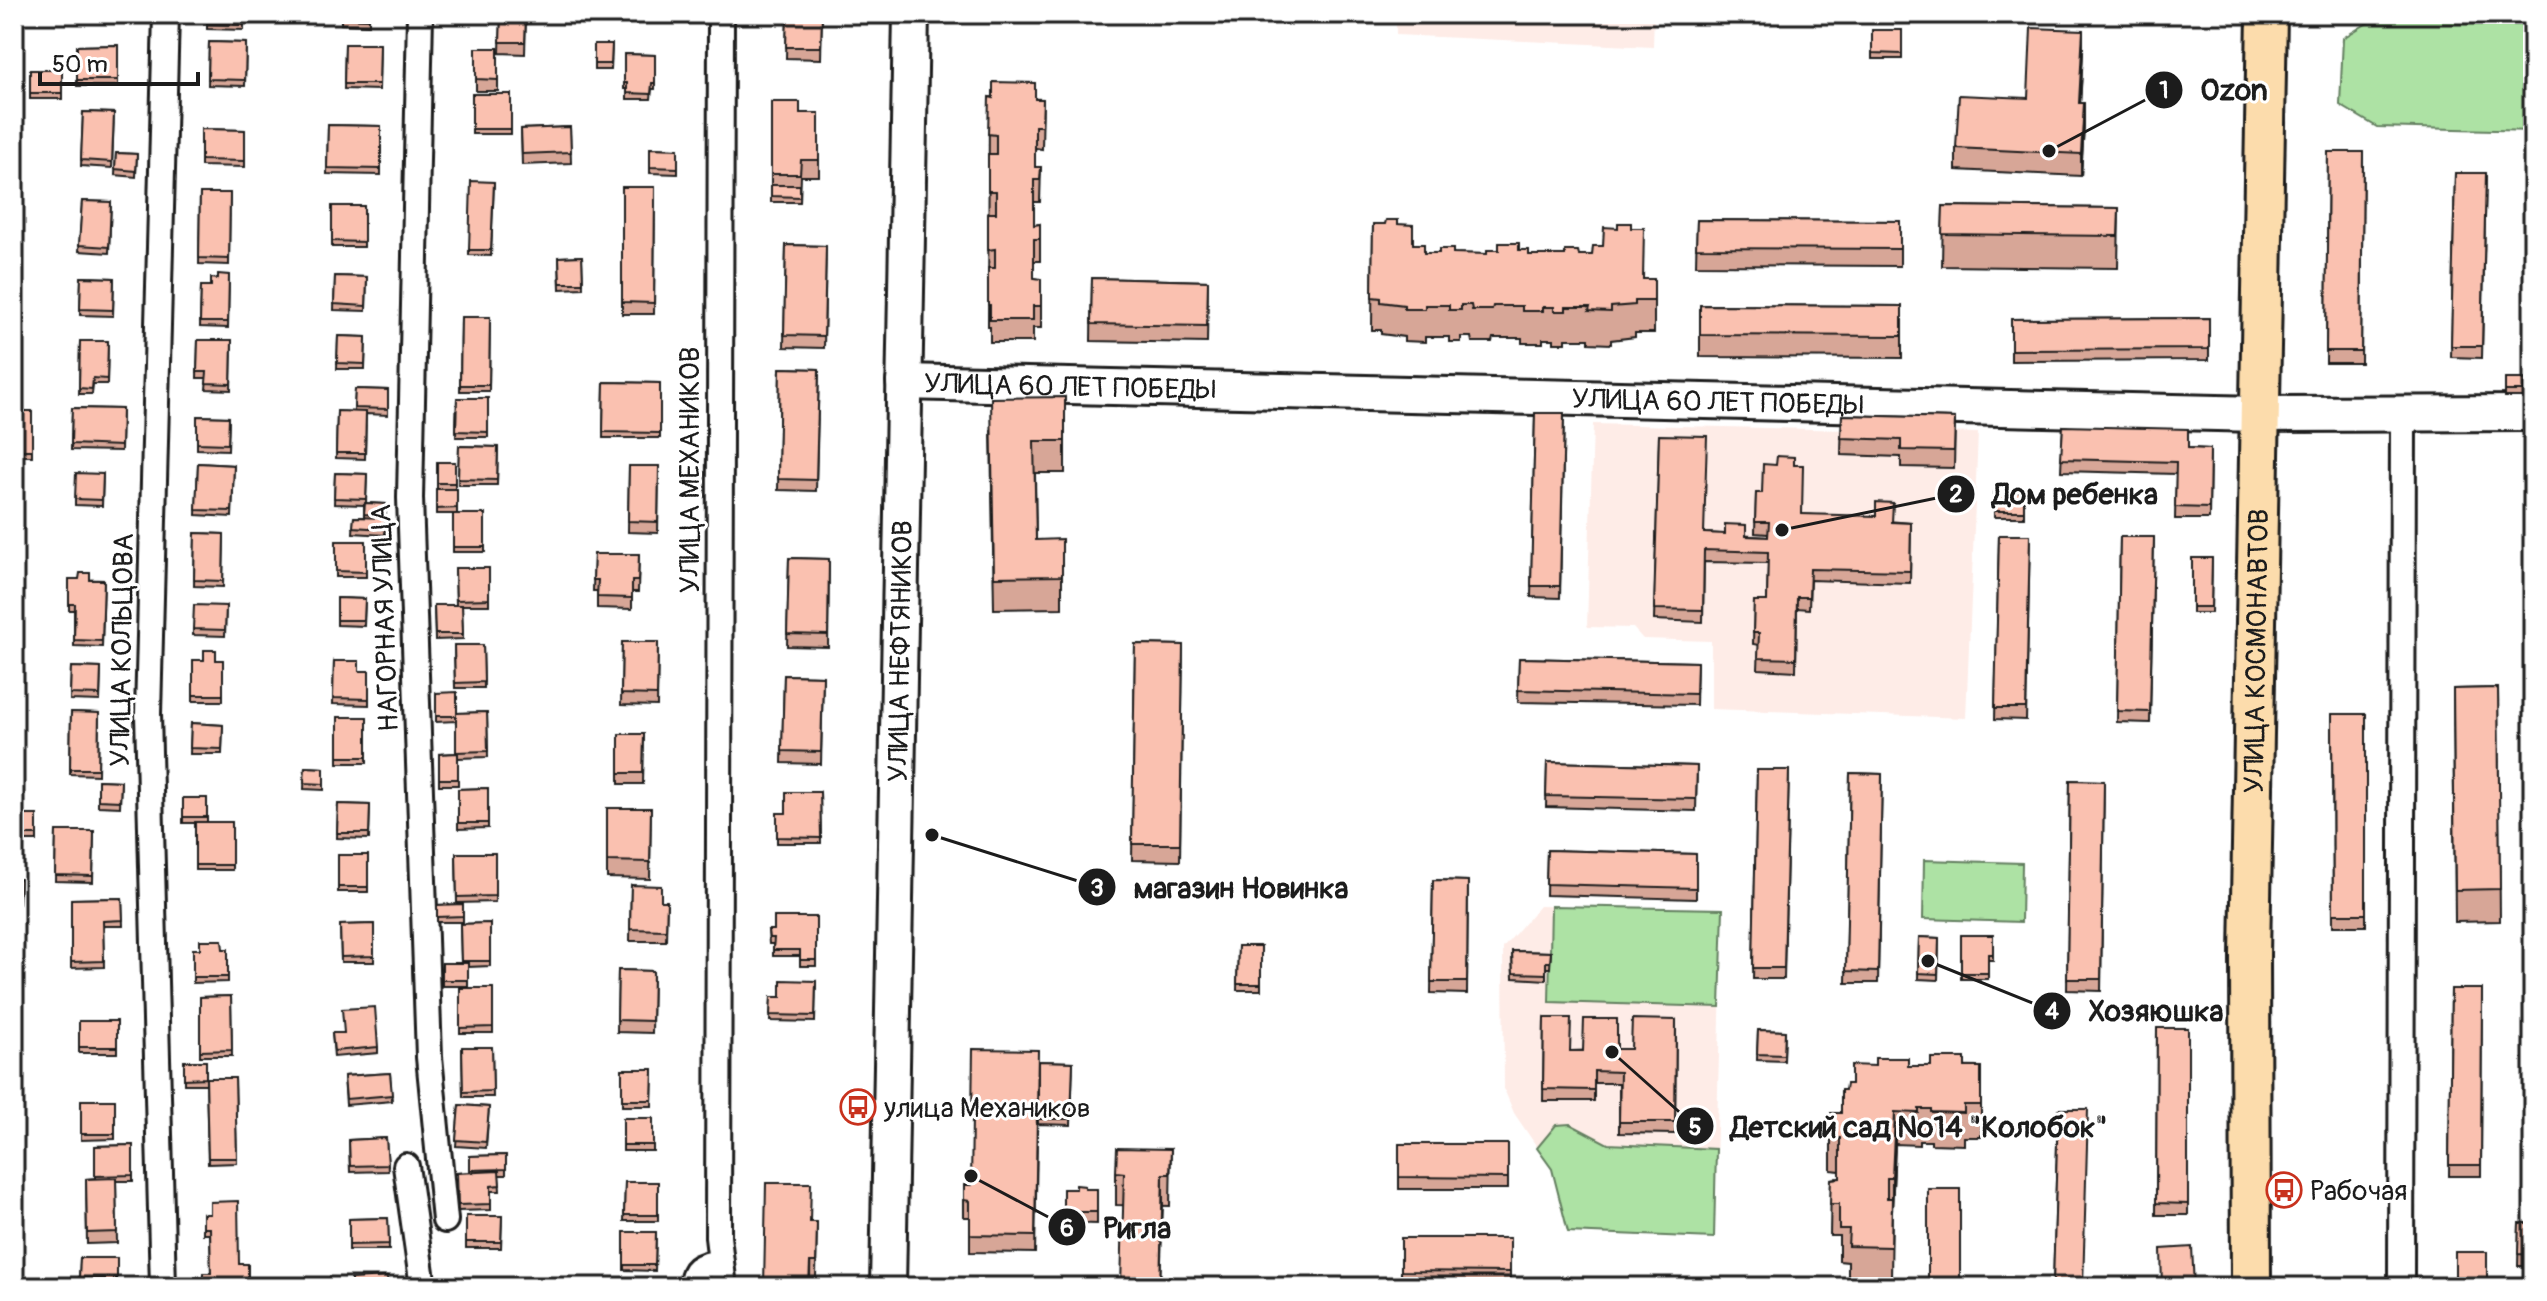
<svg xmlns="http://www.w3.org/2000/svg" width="2547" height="1301" viewBox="0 0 2547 1301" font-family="Pangolin,sans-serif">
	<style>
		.built { fill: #feece7 }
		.green { fill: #ade2a4; stroke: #647f60; stroke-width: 2 }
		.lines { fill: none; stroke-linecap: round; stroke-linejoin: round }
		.street-casing { stroke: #1c1c1c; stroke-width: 30 }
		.secondary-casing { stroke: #1c1c1c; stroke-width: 40 }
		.primary-casing { stroke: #1c1c1c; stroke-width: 44 }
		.street { stroke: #fff; stroke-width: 24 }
		.secondary { stroke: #fff; stroke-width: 34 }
		.primary { stroke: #fcdcac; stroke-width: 38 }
		.wall { fill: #d7a697; stroke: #1c1c1c; stroke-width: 2 }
		.shaded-wall { fill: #af877b; stroke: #1c1c1c; stroke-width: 2 }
		.building { fill: #fac1b0; stroke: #1c1c1c; stroke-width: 2 }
		.labels { text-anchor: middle; stroke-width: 6; stroke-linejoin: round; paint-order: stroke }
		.street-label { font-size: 28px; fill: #1c1c1c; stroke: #fff }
		.poi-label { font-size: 28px; fill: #1c1c1c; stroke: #fff; text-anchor: start }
		.leader { fill: none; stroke: #1c1c1c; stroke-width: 3 }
		.callout-dot { fill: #1c1c1c; stroke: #fff; stroke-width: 3 }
		.mark-label { font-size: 24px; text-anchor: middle; font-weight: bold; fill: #fff }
		.callout-label { font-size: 30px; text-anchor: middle; font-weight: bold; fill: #1c1c1c; stroke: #fff; stroke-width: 6; stroke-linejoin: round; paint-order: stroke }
	</style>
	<rect width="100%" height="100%" fill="#fff"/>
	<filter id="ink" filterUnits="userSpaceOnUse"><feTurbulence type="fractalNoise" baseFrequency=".0125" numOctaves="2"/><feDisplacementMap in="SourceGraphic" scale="16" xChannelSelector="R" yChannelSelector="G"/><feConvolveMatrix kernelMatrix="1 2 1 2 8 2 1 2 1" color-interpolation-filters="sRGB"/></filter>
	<g filter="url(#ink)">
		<path class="built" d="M1396 14H1654L1653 47 1396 35Z
			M1593 424 1978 433 1966 718 1711 709V641L1643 639 1633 628 1587 627Z
			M1539 906 1723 909 1714 1238 1568 1232 1552 1169 1514 1113 1504 1089 1503 948Z"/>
		<path class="green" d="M2379 16 2533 20V131L2377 127 2340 105 2343 38Z
			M1924 860 2022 863 2021 922 1923 919Z
			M1551 906 1723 909 1720 1007 1549 1002Z
			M1570 1124 1608 1144 1716 1149 1714 1238 1568 1232 1552 1169 1537 1148 1556 1125Z"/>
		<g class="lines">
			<defs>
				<path id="street" d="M420 14 410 498 429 1057 445 1220
					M721 14 718 1237 724 1287
					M406 1166 423 1287
					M163 1287 148 714 166 14
					M692 1287C692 1265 702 1266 721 1262
					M2401 1287 2403 414"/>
				<g id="secondary">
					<path id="s1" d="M904 382 2260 414 2533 413"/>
					<path id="s2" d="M888 1287 911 14"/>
				</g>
				<g id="primary">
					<path id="s3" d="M2251 1287 2250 955 2267 14"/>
				</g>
			</defs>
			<use href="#street" class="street-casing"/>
			<use href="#secondary" class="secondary-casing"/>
			<use href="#primary" class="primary-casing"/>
			<use href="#street" class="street"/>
			<use href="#secondary" class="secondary"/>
			<use href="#primary" class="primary"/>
		</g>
		<path class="wall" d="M78 14H117V21H78Z
			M207 14H244V30L207 29Z
			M341 14H369V25L341 24Z
			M472 14H507V16L472 15Z
			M787 14H822L821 59 786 58Z
			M986 14H1106V21H986Z
			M1167 14H1339V21L1167 20Z
			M501 16H526L525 54 500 53Z
			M1872 30H1902V59H1872Z
			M209 42 246 43 245 86 208 85Z
			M345 44H380L379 90 344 89Z
			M594 44H612L611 70H594Z
			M118 45V86H77V46Z
			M476 48H498V91H476Z
			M2083 52 2080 103 2084 125 2081 176 1956 170V148L2028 98Z
			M624 54 655 55V89H652L651 99H627V89H624Z
			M30 70H62V99H30Z
			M472 94H511V134H472Z
			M989 97 1043 99 1042 149 1035 148V167H1041L1040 202H1034V225L1040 224V261H1034V278L1041 279V328H1033V342H990V327H988Z
			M771 102 800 113H819V176H801L800 202H771Z
			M83 112 114 113 112 168 81 166Z
			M328 125 381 126V175L327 174Z
			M570 127 571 163 522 165 521 129Z
			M201 129 245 130V167L201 166Z
			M650 148 678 149V174L650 173Z
			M2328 152H2363L2361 363H2326Z
			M116 153 137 154 136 177 115 175Z
			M2455 173H2486L2482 358 2451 357Z
			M2524 173H2533V214H2524Z
			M494 182 491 256 469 255V250Z
			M622 187H655L654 314H622Z
			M200 193H230L229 265 199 264Z
			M82 201 111 202 109 253 79 251Z
			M332 206H364V247H332Z
			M1943 206 2119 208 2118 268 1942 266Z
			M1697 220 1900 221V266L1696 265Z
			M1373 224H1398L1413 244 1424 253 1487 254 1519 250 1529 255H1592L1603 246 1631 228 1643 279H1654V333H1635V337L1611 340V344L1589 343V339H1566V343H1554V339H1543V343H1522V338H1493L1492 342H1472L1471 337H1461V342H1449V337H1425V342L1404 341V337L1381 334V330H1372Z
			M786 245 826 246 824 348 784 347Z
			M582 256 583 288 560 289 559 257Z
			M229 275 228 328 200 327 201 286H211L218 279Z
			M335 276 367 277 366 311 334 310Z
			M81 277 114 278 113 316 80 315Z
			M1092 278 1208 281 1207 343 1091 341Z
			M1700 305 1902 306V358L1700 357Z
			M461 317H490L489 391H460Z
			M2528 317H2533V360L2528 359Z
			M2209 318V360L2011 361V319Z
			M338 336 366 337 365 369H337Z
			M198 340H232L231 390 206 389 207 378H197Z
			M80 341H108L107 384H93L92 394H79Z
			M780 368 819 369 816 491 778 490Z
			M2505 379H2524V397H2505Z
			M604 382 660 383V438H603Z
			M355 389 388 390V415L366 414 365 459 336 458 337 411 354 412Z
			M1065 397V473H1035L1036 540 1062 576V608L994 609 991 430Z
			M457 398H488V437H456Z
			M72 408 122 409 121 451 71 450Z
			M14 411H32V456H14Z
			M1535 413H1564L1560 598 1531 597Z
			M1842 415 1955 418 1954 468 1901 467V457L1841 455Z
			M197 416 229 417 228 450 197 449Z
			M2063 426 2188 448 2210 449 2209 519H2175L2176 474 2061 471Z
			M1659 435 1705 533 1768 537V534L1755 533 1756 493H1762L1794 465 1802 514 1911 523 1910 583 1810 580 1809 609 1797 608 1796 671 1758 669 1759 645 1753 644 1754 601H1767L1768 563 1704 562 1703 622 1654 620Z
			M459 446 498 447 497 485H458Z
			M437 462H455V489H437Z
			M198 463 234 465 232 517 196 515Z
			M629 466H659L658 533 628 532Z
			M335 473 367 474 366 503 386 504 385 535 353 533 354 517H364V505L334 504Z
			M103 474 102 506 75 505V499Z
			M436 489H457V514H485V552H453V514H436Z
			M1994 492H2024V517H1994Z
			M195 533 224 534 223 587 194 586Z
			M1999 535H2030L2026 720 1995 719Z
			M2120 537H2154L2150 723 2117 722Z
			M336 541H366V577H336Z
			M594 554H639L638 592H632V609L597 608V591H593Z
			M789 558 829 559 828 647 787 646Z
			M2192 558H2212L2211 613H2192Z
			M455 568H489V605H462L463 639 435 640 434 605H456Z
			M69 579 104 580 102 647 74 646V610H69Z
			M337 598 365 599 364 626 337 625Z
			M226 606 225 636 193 635V629Z
			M2526 611H2533V649H2526Z
			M622 642H658L657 706 621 705Z
			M1135 644 1183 645 1180 861 1132 860Z
			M454 645H483L484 688H455Z
			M1519 658 1697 662 1696 705 1518 702Z
			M193 660H223V701H193Z
			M334 661 359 671H369V705L333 704Z
			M71 667 101 668 100 701 70 700Z
			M784 675 823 676 821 764 782 763Z
			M2498 688 2500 921 2455 922 2453 689Z
			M436 693 457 713 487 712 488 757 458 758V785H439V754L456 753V721L436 722Z
			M71 712 99 713 98 775 70 774Z
			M2332 714H2366V926H2333Z
			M338 717H367V763H338Z
			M191 723 223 725 222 754H190Z
			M619 734H644L643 784H619Z
			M1547 762 1697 766 1696 811 1546 807Z
			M305 767 324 768V790L304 789Z
			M1757 770H1789L1784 979H1753Z
			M1850 773 1882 774 1878 983H1846Z
			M98 780 121 781 120 807 98 806Z
			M2070 780 2104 781 2101 991 2067 990Z
			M488 788V828L458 829V789Z
			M820 792 821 843H777V813H786Z
			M183 798H207V822H232V870H195V823H183Z
			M338 804 370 805 369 839 337 838Z
			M607 808H651L650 879 607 878Z
			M25 815H37V841H25Z
			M56 831H94L93 882 55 881Z
			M1547 850 1696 854V899L1546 895Z
			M456 853H495V902L457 903Z
			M338 855H368V892H338Z
			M14 879H20L19 904H14Z
			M1433 880 1468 881 1467 994 1431 993Z
			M631 885 661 901H667L666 941H630Z
			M122 898 123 926H103L104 967 71 968V899Z
			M463 904V922H437V905Z
			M816 917V966H800V956H773V944H769L768 930H774Z
			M490 923V966L468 967V986H442V963H461L460 924Z
			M374 924V962H341L340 925Z
			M1961 935H1993V960H1988V979H1961Z
			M1919 937 1939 938 1938 980 1918 979Z
			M1238 946H1261V990H1237Z
			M193 949H228V982L193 983Z
			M1512 951 1551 952 1550 968H1546V980L1513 978Z
			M618 970 653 971 652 1033 617 1032Z
			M816 981 815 1022 770 1021 771 997H781Z
			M460 988H493V1033H460Z
			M2451 989H2482L2481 1176H2449Z
			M231 996 232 1056H200V997Z
			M1544 1018 1570 1051 1631 1049 1676 1020 1675 1134 1619 1133V1083H1594V1101H1543Z
			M79 1021H117V1053H79Z
			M2157 1028H2188V1215H2156Z
			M1758 1030 1785 1031 1784 1061 1757 1060Z
			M332 1033H343L378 1047V1053L334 1057Z
			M462 1047H492L493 1097H463Z
			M184 1061H206V1084H184Z
			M1038 1061 1073 1062 1071 1125 1038 1124V1085L1035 1253 970 1252V1217H964V1185H971Z
			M1908 1066 1981 1067V1137H1964V1145L1931 1144V1141H1919V1145L1895 1144 1892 1211 1891 1279 1848 1278V1262L1839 1261V1236H1830L1831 1179 1840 1178V1171L1831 1170V1113H1841L1845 1090 1851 1084Z
			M622 1069H653L652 1106H622Z
			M390 1073 392 1101 346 1105 344 1076Z
			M206 1078H235L237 1163 208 1164Z
			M81 1100H115V1139L81 1140Z
			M459 1105 489 1107 486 1148 456 1146Z
			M2058 1109 2084 1287H2053Z
			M623 1118H653V1151H623Z
			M386 1138 388 1171 350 1172 349 1140Z
			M1399 1144H1508V1189H1399Z
			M133 1145V1181H116L117 1243 87 1244 86 1179 95 1178V1146Z
			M1171 1149 1170 1206 1116 1205V1172Z
			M506 1155V1175H499L500 1191H491V1210L458 1211 457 1173 470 1172V1156Z
			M625 1182H658V1221H624Z
			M1063 1189H1097V1224L1063 1223Z
			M203 1214 239 1264 248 1287 203 1281 211 1273 210 1234H203Z
			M466 1216H502L501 1248H466Z
			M388 1218 389 1250H349V1219Z
			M811 1222H817L816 1279H810Z
			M2519 1223H2533V1266H2518Z
			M624 1232H656L655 1271 624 1270Z
			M1401 1238H1510V1283H1401Z
			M80 1258H117V1282L79 1283Z"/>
		<path class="shaded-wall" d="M2083 30V52L2079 125V103Z
			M2084 103V125L2081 176V154Z
			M1895 1112V1144L1892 1211V1178Z
			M1163 1174V1206L1160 1287Z"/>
		<path class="building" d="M78 14H117V16H78Z
			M207 14H244V25L207 24Z
			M341 14H369V19L341 18Z
			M787 14H822L821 47H786Z
			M501 16H526L525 42H500Z
			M2031 28 2083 30 2079 103H2084L2081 154 1956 148 1959 95 2028 98Z
			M1872 30H1902V54L1872 53Z
			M209 42 246 43 245 80 208 79Z
			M345 44H380L379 84H344Z
			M594 44H612L611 64H594Z
			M118 45V80H77V46Z
			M476 48H498V80L476 79Z
			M624 54 655 55V83H652L651 94 627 93V83H624Z
			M30 70H62V93H30Z
			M993 82 1035 83V99H1043L1042 126H1035V167H1041L1040 180H1034V225L1040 224V239H1034V278L1041 279V306H1033V320H990V305H988V268H995V249L988 250V213H996V191H988V154H996V135L988 134 989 97 993 98Z
			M472 94H511V129H472Z
			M771 102H800V113H819V160H801L800 174H771Z
			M83 112 114 113 112 162 81 160Z
			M328 125 381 126V169L327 168Z
			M570 127 571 152 522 154 521 129Z
			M201 129 245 130V161L201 160Z
			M650 148 678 149V168L650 167Z
			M2328 152H2363L2361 351H2326Z
			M116 153 137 154 136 171 115 169Z
			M2455 173H2486L2482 346H2451Z
			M2524 173H2533V202H2524Z
			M471 181 494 182 491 250H469Z
			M771 185H800V197L771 196Z
			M622 187H655L654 303 622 302Z
			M200 193H230L229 259 199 258Z
			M82 201 111 202 109 247 79 245Z
			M332 206H364V242L332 241Z
			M1943 206 2119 208 2118 236 1942 234Z
			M1386 220H1398V224L1413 225V244H1424V253H1439V249H1453V253L1487 254V250H1499V243H1519V250H1529V255H1565V251H1578L1579 255H1592L1593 246H1603L1604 227 1618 228V223H1631V228H1644L1643 279H1654V301H1635V305L1611 307V312L1589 311 1590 307H1566V311H1554V307H1543V311H1522V306H1493L1492 310H1472L1471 305H1461V310H1449V305H1425V309H1404V305L1381 302V298L1372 297 1373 224H1385Z
			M1697 220 1900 221V249L1696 248Z
			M786 245 826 246 824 336 784 335Z
			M582 256 583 283H560L559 257Z
			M218 274 229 275 228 322H200L201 286H211V278L218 279Z
			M335 276 367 277 366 306 334 304Z
			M81 277 114 278 113 310 80 309Z
			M1092 278 1208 281 1207 326 1091 324Z
			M1700 305 1902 306V336L1700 335Z
			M461 317H490L489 385H460Z
			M2528 317H2533V348H2528Z
			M2209 318V349L2011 350V319Z
			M338 336 366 337 365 364 337 363Z
			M198 340H232L231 384 206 383 207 372H197Z
			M80 341H108L107 379 93 378 92 389 79 388Z
			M780 368 819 369 816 480 778 479Z
			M2505 379H2524V391H2505Z
			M604 382 660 383V433L603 432Z
			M355 389 388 390V409L354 408Z
			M1065 397V441H1034L1036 540 1062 539V576L994 577 991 398Z
			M457 398H488V432L456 431Z
			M72 408 122 409 121 446 71 444Z
			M14 411H32V450H14Z
			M337 411 366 412 365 453H336Z
			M1535 413H1564L1560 586H1531Z
			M1842 415 1955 418 1954 451 1901 450V440L1841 438Z
			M197 416 229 417 228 444 197 443Z
			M2063 426 2188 429V448L2210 449 2209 508 2175 507 2176 462 2061 459Z
			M1659 435 1707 436 1704 533 1725 534V524L1746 525V536L1768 537 1769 522H1755L1756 493H1762L1763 464 1776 465 1777 456 1794 457V465H1803L1802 514 1876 516V502L1893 503 1892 522 1911 523 1910 571 1810 569 1809 597H1797L1796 659 1758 658 1759 633H1753L1754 601H1767L1768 552 1704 550 1703 610 1654 609Z
			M459 446 498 447 497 480 458 479Z
			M437 462H455V483H437Z
			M198 463 234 465 232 511 196 510Z
			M629 466H659L658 522 628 521Z
			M76 473 103 474 102 500 75 499Z
			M335 473 367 474 366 499 334 498Z
			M436 489H457V508L436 509Z
			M1994 492H2024V511H1994Z
			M365 503 386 504 385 516 364 514Z
			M453 514H485V547H453Z
			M354 517 385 518V529L353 527Z
			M195 533 224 534 223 581 194 580Z
			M1999 535H2030L2026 708H1995Z
			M2120 537H2154L2150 712 2117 711Z
			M336 541H366V572L336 571Z
			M594 554H639L638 581H632V598L597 597 598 580H593Z
			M789 558 829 559 828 635 787 634Z
			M2192 558H2212L2211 607H2192Z
			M455 568H489V599L456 600Z
			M80 573H90V580H104L102 641 74 640 75 604H69V579H79Z
			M337 598 365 599 364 620H337Z
			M194 605 226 606 225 630 193 629Z
			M434 605H462L463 634H435Z
			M2526 611H2533V638H2526Z
			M622 642H658L657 695 621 694Z
			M1135 644 1183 645 1180 844H1132Z
			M454 645H483L484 682 455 683Z
			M204 650H216V660H223V695H193V660H204Z
			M1519 658 1697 662 1696 694 1518 690Z
			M334 661H359V671H369V699L333 698Z
			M71 667 101 668 100 695 70 694Z
			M784 675 823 676 821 752 782 751Z
			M2498 688 2500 889 2455 890 2453 689Z
			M457 692V713L487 712 488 751 456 752V716H436V693Z
			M71 712 99 713 98 769H70Z
			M2332 714H2366V914H2333Z
			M338 717H367V757H338Z
			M191 723 223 725 222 749 190 748Z
			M619 734H644L643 773H619Z
			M458 753V779H439V754Z
			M1547 762 1697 766 1696 799 1546 796Z
			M305 767 324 768V784L304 783Z
			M1757 770H1789L1784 968H1753Z
			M1850 773 1882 774 1878 972 1846 971Z
			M98 780 121 781 120 801 98 800Z
			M2070 780 2104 781 2101 979H2067Z
			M488 788V823H458V789Z
			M786 792H820L821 838 777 837V813H786Z
			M183 798H207V817H183Z
			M338 804 370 805 369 833H337Z
			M607 808H651L650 862 607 861Z
			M25 815H37V835H25Z
			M195 822H232V865H195Z
			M56 831H94L93 876 55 875Z
			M1547 850 1696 854V888L1546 884Z
			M456 853H495V896L457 897Z
			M338 855H368V887H338Z
			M14 879H20L19 898H14Z
			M1433 880 1468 881 1467 982H1431Z
			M631 885 661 886V901H667L666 930 630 929Z
			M122 898 123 920 103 921 104 961 71 962V899Z
			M463 904V916L437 917V905Z
			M774 917H816V960H800V950H773L774 938H769L768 930H774Z
			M490 923V961H461L460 924Z
			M374 924V956L341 957 340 925Z
			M1961 935H1993V954H1988V973H1961Z
			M1919 937 1939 938 1938 974 1918 973Z
			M200 940H222L223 949H228V977H193V949H200Z
			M1238 946H1261V984H1237Z
			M1512 951 1551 952 1550 962H1546V974L1513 973Z
			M442 963H468V980H442Z
			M618 970 653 971 652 1021 617 1020Z
			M781 980 816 981 815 1016 770 1015 771 997H781Z
			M460 988H493V1027L460 1028Z
			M2451 989H2482L2481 1165H2449Z
			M231 996 232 1050 200 1051V997Z
			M375 1007 378 1047 334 1051 332 1033H344L342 1009Z
			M1544 1018H1571L1570 1051H1583L1584 1019H1617V1049H1631L1632 1019 1676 1020 1675 1122H1619L1620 1072 1594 1071V1090L1543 1089Z
			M79 1021H117V1047H79Z
			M2157 1028H2188V1204L2156 1203Z
			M1758 1030 1785 1031 1784 1055 1757 1054Z
			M462 1047H492L493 1091 463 1092Z
			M973 1049 1038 1050 1035 1236 970 1235V1201L964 1200V1185H971Z
			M1875 1058H1908V1066H1931V1058H1965V1067H1981V1105H1964V1113L1931 1112V1109H1919V1113L1895 1112 1892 1178H1887V1198H1892L1891 1247 1848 1246 1849 1229H1839V1204H1830L1831 1179 1840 1178V1138H1831V1113H1841V1090H1845L1846 1084H1851V1065L1875 1066Z
			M184 1061H206V1078L184 1079Z
			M1038 1061 1073 1062 1071 1119H1038Z
			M622 1069H653L652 1100H622Z
			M390 1073 392 1095 346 1099 344 1076Z
			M206 1078H235L237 1158H208Z
			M81 1100H115V1134H81Z
			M459 1105 489 1107 486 1142 456 1140Z
			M2058 1109H2088L2083 1286 2053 1285Z
			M623 1118H653V1145H623Z
			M386 1138 388 1165 350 1166 349 1140Z
			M1399 1144H1508V1178L1399 1177Z
			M133 1145V1175L95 1176V1146Z
			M1117 1148 1171 1149 1170 1174H1163L1160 1287H1121L1124 1173 1116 1172Z
			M506 1155V1169L470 1170V1156Z
			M499 1171 500 1185 491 1186V1204L458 1205 457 1173Z
			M116 1178 117 1232 87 1233 86 1179Z
			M625 1182H658V1215H624Z
			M766 1183H811L810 1222H817L816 1262H810L809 1287H764Z
			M1076 1185 1085 1186V1189H1097V1212H1063V1189H1076Z
			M1928 1189H1960V1287H1928Z
			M238 1201 239 1264H248V1287H191V1281H203V1273H211L210 1228H203V1214H210V1202Z
			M466 1216H502L501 1242H466Z
			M388 1218 389 1244 349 1245V1219Z
			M2519 1223H2533V1255L2518 1254Z
			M624 1232H656L655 1265H624Z
			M1401 1238H1510V1272L1401 1271Z
			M2192 1247 2194 1287H2162L2161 1249Z
			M2455 1252H2487V1287H2455Z
			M80 1258H117V1278H79Z
			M387 1277 388 1287H351V1279Z
			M93 1282H119V1287H93Z"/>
	</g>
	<defs>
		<symbol id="bus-ring" viewBox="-11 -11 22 22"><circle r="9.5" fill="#fff" stroke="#c8321e" stroke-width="1.5"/><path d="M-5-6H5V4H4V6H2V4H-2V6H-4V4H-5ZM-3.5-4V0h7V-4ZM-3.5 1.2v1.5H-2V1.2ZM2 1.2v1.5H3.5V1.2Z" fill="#c8321e"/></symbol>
	</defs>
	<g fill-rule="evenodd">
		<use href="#bus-ring" x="838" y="1087" width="40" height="40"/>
		<use href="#bus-ring" x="2264" y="1170" width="40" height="40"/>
	</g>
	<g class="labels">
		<g class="street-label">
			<text dy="10" stroke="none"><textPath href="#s1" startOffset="166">УЛИЦА 60 ЛЕТ ПОБЕДЫ</textPath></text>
			<text dy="10" stroke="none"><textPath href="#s1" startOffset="814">УЛИЦА 60 ЛЕТ ПОБЕДЫ</textPath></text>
			<text transform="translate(689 470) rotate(-90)" y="10">УЛИЦА МЕХАНИКОВ</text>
			<text transform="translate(384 618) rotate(-92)" y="10">НАГОРНАЯ УЛИЦА</text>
			<text transform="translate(121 650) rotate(-89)" y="10">УЛИЦА КОЛЬЦОВА</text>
			<text dy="10" stroke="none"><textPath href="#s3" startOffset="636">УЛИЦА КОСМОНАВТОВ</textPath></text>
			<text dy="10" stroke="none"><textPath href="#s2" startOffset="636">УЛИЦА НЕФТЯНИКОВ</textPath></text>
		</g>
		<g class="poi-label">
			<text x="884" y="1117">улица Механиков</text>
			<text x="2310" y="1200">Рабочая</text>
		</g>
	</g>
	<path class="leader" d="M2049 151L2164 90M1782 530L1956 494M932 835L1097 887M1928 961L2052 1011M1612 1052L1695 1126M971 1176L1067 1227"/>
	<g class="callout-dot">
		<circle cx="2049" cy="151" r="8"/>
		<circle cx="1782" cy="530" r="8"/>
		<circle cx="932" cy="835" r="8"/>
		<circle cx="1928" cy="961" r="8"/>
		<circle cx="1612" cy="1052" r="8"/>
		<circle cx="971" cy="1176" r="8"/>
		<circle cx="2164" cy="90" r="20"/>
		<circle cx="1956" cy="494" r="20"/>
		<circle cx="1097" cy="887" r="20"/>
		<circle cx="2052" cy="1011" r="20"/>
		<circle cx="1695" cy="1126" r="20"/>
		<circle cx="1067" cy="1227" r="20"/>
	</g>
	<g class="mark-label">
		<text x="2164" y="98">1</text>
		<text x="1956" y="502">2</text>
		<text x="1097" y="896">3</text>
		<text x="2052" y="1019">4</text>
		<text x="1695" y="1135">5</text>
		<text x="1067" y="1236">6</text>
	</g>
	<g class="callout-label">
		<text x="2234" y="100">Ozon</text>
		<text x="2075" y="504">Дом ребенка</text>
		<text x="1241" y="898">магазин Новинка</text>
		<text x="2156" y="1021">Хозяюшка</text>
		<text x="1919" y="1137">Детский сад №14 "Колобок"</text>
		<text x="1137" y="1238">Ригла</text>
	</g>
	<rect width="2547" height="1301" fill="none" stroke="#fff" stroke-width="48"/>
	<rect x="24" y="24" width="2499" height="1253" fill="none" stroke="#1c1c1c" stroke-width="3" filter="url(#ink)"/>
	<path d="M40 72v12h158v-12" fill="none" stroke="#1c1c1c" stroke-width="4"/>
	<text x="52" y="72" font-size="24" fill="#1c1c1c" stroke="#ffffff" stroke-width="6" paint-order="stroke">50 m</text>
</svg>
